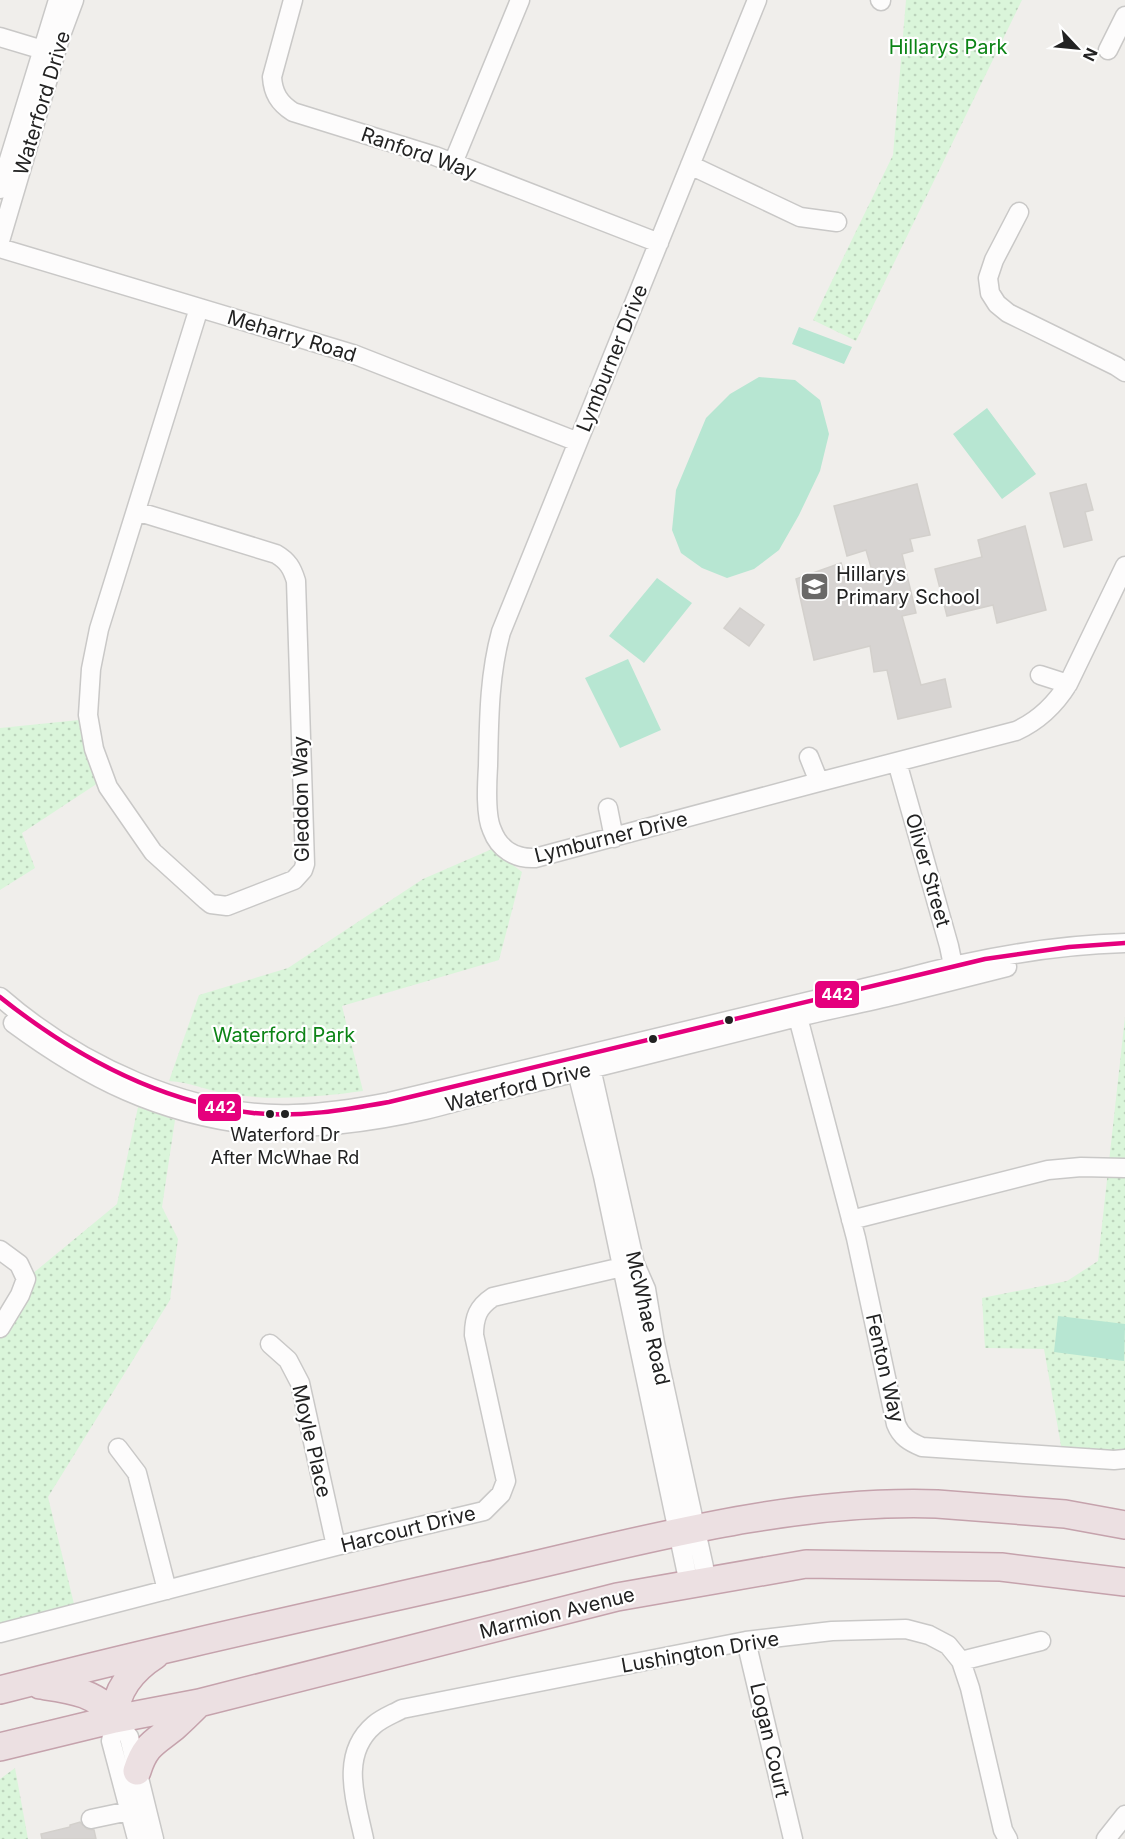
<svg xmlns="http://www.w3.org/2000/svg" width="1125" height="1839" viewBox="0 0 1125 1839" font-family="Inter,sans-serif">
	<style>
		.park { fill: url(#park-dots) }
		.pitch { fill: #b7e6d2 }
		.building { fill: #d7d4d2; stroke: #d3d0cc; stroke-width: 1.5 }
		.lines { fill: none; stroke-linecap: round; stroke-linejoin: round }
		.minor-casing { stroke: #c9c8c7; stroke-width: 21 }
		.highway-casing { stroke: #c5a2ac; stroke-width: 30 }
		.minor { stroke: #fdfcfc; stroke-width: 18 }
		.highway { stroke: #ece0e2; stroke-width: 27 }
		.bus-1-casing { stroke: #fff; stroke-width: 9 }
		.bus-1 { stroke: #e5007d; stroke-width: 4.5 }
		.bus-dot { fill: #222; stroke: #fff; stroke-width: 2 }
		.labels { text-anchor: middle; stroke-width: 4.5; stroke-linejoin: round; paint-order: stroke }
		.bus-label { font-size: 18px; fill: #222; stroke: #fff }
		.park-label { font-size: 20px; fill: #0c8416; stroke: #fff }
		.street-label { font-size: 20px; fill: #222; stroke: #fff }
		.poi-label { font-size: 20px; fill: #222; stroke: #fff; text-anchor: start }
		.line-badge { stroke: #fff; stroke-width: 2 }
		.badge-label { font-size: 16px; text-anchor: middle; font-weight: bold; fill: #fff }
	</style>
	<defs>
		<pattern id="park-dots" width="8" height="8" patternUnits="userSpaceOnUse" patternTransform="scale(1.5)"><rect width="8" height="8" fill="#daf5da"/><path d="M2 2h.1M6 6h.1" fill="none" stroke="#bbd2bb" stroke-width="1.8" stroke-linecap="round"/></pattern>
	</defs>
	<rect width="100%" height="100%" fill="#f0eeeb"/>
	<path class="park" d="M906 0H1022L856 341 813 320 893 155Z
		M79 720 86 752 98 783 22 833 35 868 0 890V728Z
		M492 849 522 872 499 960 342 1006 363 1091C319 1097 273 1101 228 1094 208 1091 190 1082 169 1081L199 995 288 968 423 879Z
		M1125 1017V1456L1063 1457 1044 1349 985 1348 982 1298 1067 1281 1098 1261Z
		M138 1107 175 1120 162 1207 178 1239 170 1300 48 1497 74 1604 0 1624V1328L26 1279 117 1204Z
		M15 1768 28 1839H0V1779Z"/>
	<path class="pitch" d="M799 327 852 347 844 364 792 344Z
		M759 377 795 380 820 400 829 434 820 471 799 515 779 550 754 569 727 578 702 568 681 553 672 530 676 490 706 418 730 394Z
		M987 408 1036 474 1002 499 953 434Z
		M657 578 692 603 644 663 609 636Z
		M628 659 661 730 620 748 585 678Z
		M1058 1316 1125 1324 1124 1361 1054 1352Z"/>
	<path class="building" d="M917 484 930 535 910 539 913 551 902 554 916 613 902 616 921 685 945 679 951 707 898 719 887 670 874 672 870 646 814 660 796 579 841 563 848 583 875 581 866 550 847 556 834 506Z
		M1086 484 1093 510 1085 512 1092 540 1064 547 1050 493Z
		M1025 526 1046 610 997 623 993 605 947 616 935 569 982 557 978 540Z
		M740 608 764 625 749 646 724 628Z
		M80 1822 87 1829 94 1830 96 1839H42L41 1834 70 1827V1825Z"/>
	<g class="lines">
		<defs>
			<path id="minor" d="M293 0 272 77C273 93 279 103 293 112L435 156 659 243
				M757 0 501 632C489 676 489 720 488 766 487 783 485 815 492 830 499 849 515 859 535 858L819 782 1016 731C1038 721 1055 705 1068 684L1125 566
				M880 0 881 1
				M0 37 53 53
				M1108 50 1125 16
				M453 163 520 0
				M690 165 800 217 837 222
				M0 189 58 0
				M1019 212 994 260 988 278 990 293 997 304 1008 313 1116 366 1125 372
				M0 241 61 35 74 0
				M0 248 353 354 578 442
				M136 511 276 554C288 561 292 568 296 581L305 864 303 870 294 880 227 906 211 904 206 900 153 852 108 787 94 749 88 715 91 669 99 629 199 308
				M1040 675 1068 684
				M809 757 819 782
				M897 762 949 946 955 975
				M608 808 614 838
				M0 997C77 1064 190 1118 294 1114 326 1113 358 1108 389 1102L902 979C975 959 1050 945 1125 943
				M795 1006 856 1238 896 1424C901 1437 910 1442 922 1447L1114 1460 1125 1459
				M13 1023C89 1079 159 1114 254 1125 307 1131 373 1122 425 1110 454 1103 482 1094 511 1088 606 1066 700 1041 794 1018 828 1010 862 1003 896 995 933 986 970 976 1007 967
				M589 1059 635 1264 646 1289 655 1343 707 1581
				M575 1064 603 1176 689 1584
				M851 1220 1048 1170 1081 1167 1125 1168
				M0 1250 19 1264 26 1279 20 1295 0 1328
				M270 1344 288 1360 300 1383 336 1546
				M118 1448 137 1473 167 1590
				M0 1633 336 1546 484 1511 501 1494 506 1481 474 1335C474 1317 478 1307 493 1297L635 1264
				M746 1641 793 1839
				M961 1661 1041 1641
				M115 1719 129 1737 154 1839
				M115 1719 111 1741 137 1839
				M91 1819 129 1811
				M364 1839C356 1801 339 1755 374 1725 382 1718 393 1714 402 1709L746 1641 832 1631 906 1629 929 1635 948 1645 961 1661 970 1688 1003 1830 1008 1839
				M1106 1839 1125 1815"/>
			<path id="highway" d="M40 1685C67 1689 100 1692 115 1719
				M0 1690C161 1648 324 1613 487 1576 634 1543 784 1499 937 1504L1065 1514 1125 1525
				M115 1719C114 1691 133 1669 155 1655
				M0 1747 115 1719 199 1703 617 1597 806 1564 1001 1567 1125 1582
				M137 1771C145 1745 154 1743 174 1727 183 1719 191 1711 199 1703"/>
		</defs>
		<use href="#minor" class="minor-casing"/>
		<use href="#highway" class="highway-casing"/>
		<use href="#minor" class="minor"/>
		<use href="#highway" class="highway"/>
		<defs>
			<path id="bus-1" d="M0 997C74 1056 158 1102 253 1113 298 1118 345 1110 389 1102L985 959 1069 947 1125 943"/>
		</defs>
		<use href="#bus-1" class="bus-1-casing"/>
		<use href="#bus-1" class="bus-1"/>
	</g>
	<defs>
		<symbol id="school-square" viewBox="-11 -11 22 22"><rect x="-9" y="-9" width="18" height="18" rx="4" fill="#6a6968" stroke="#fff"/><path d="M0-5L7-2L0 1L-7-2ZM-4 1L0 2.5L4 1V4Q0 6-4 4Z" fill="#fff"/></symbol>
	</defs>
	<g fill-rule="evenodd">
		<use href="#school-square" x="798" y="570" width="33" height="33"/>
	</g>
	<g class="bus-dot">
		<circle cx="729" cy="1020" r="5"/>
		<circle cx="653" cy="1039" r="5"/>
		<circle cx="270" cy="1114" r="5"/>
		<circle cx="285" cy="1114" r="5"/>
	</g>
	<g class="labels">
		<g class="bus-label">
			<text x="285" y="1141">Waterford Dr<tspan x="285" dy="23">After McWhae Rd</tspan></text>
		</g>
		<g class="park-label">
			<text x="948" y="54">Hillarys Park</text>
			<text x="284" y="1042">Waterford Park</text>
		</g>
		<g class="street-label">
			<text transform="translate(42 103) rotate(-73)" y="7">Waterford Drive</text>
			<text transform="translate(419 153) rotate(19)" y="7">Ranford Way</text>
			<text transform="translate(292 336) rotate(17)" y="7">Meharry Road</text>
			<text transform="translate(612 358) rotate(-68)" y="7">Lymburner Drive</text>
			<text transform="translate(301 799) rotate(-91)" y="7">Gleddon Way</text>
			<text transform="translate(611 837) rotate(-14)" y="7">Lymburner Drive</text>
			<text transform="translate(928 870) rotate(74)" y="7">Oliver Street</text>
			<text transform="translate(518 1087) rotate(-14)" y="7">Waterford Drive</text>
			<text transform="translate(648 1318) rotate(77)" y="7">McWhae Road</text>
			<text transform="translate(885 1368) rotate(77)" y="7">Fenton Way</text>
			<text transform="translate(312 1441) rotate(77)" y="7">Moyle Place</text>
			<text transform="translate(408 1529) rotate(-14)" y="7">Harcourt Drive</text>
			<text transform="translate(557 1613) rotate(-14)" y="7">Marmion Avenue</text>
			<text transform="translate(700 1652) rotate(-10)" y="7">Lushington Drive</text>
			<text transform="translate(770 1740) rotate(77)" y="7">Logan Court</text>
		</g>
		<g class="poi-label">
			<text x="836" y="581">Hillarys<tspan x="836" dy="23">Primary School</tspan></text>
		</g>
	</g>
	<g class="line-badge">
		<rect x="814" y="980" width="46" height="29" rx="6" fill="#e5007d"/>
		<rect x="197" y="1093" width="45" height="29" rx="6" fill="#e5007d"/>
	</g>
	<g class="badge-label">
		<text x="837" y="1000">442</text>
		<text x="220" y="1113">442</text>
	</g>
	<g transform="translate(1077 48) rotate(116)" stroke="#ffffff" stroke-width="4.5" paint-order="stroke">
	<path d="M0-4.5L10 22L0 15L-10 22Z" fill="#222222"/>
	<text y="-9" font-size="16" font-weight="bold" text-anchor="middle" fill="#222222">N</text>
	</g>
</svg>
